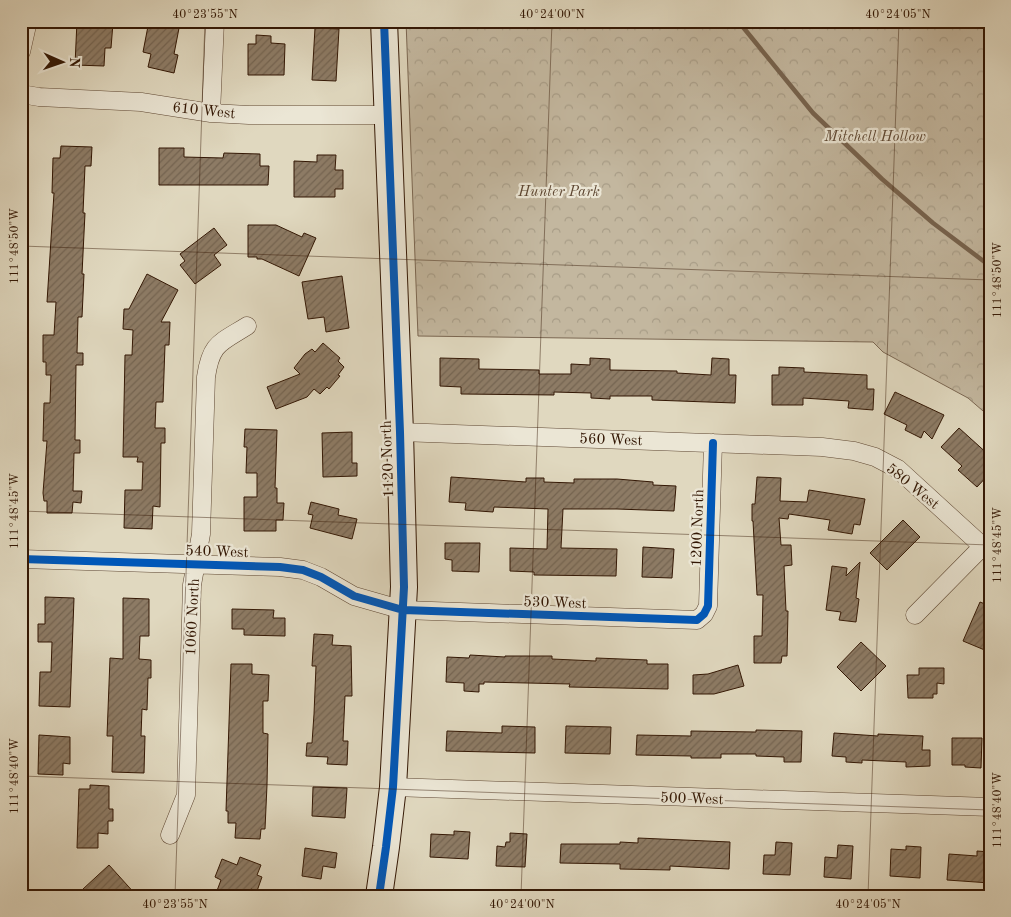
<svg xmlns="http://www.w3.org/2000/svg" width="1011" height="917" viewBox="0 0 1011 917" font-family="'Old Standard TT',serif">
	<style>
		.forest { fill: url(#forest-crowns); stroke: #7b6752 }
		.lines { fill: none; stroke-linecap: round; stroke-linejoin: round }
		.stream { stroke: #77634e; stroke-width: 4.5 }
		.building { fill: url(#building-hatch); stroke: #331704 }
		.street-casing { stroke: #5e4733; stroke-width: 19 }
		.secondary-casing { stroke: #331704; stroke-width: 28 }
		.street { stroke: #ebe6d5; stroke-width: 18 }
		.secondary { stroke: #ebe6d5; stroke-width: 26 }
		.cycleway-casing { stroke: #ebe6d5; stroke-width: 11 }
		.cycleway { stroke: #0057b8; stroke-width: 8 }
		.ticks { fill: none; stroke: #331704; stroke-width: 1; stroke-opacity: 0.45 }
		.labels { text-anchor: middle; stroke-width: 4.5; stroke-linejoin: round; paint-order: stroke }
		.street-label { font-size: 15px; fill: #331704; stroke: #ebe6d5 }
		.park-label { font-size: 15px; font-style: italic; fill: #5e4732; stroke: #ebe6d5 }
		.neatline { fill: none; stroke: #331704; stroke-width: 2 }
		.ticks-label { font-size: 12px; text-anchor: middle; fill: #331704 }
	</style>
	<defs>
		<pattern id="forest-crowns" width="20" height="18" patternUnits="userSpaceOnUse" patternTransform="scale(1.25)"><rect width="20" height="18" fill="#c3b79f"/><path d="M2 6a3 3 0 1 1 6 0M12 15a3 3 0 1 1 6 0" fill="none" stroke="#a89d87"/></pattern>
		<pattern id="building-hatch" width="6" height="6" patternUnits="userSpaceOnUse" patternTransform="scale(1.25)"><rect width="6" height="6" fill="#8d7b65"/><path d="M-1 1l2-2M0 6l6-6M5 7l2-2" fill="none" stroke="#746451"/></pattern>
	</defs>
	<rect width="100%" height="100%" fill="#e0d8bf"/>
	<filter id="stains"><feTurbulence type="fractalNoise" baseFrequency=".004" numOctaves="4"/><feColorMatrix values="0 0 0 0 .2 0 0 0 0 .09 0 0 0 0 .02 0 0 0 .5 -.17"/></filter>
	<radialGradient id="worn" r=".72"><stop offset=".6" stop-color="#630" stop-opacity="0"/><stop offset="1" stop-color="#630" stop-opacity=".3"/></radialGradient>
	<path class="forest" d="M406 21H990V417L968 398 883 352 873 342 418 336Z"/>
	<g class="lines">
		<path class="stream" d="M738 21 813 113 882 179 933 223 990 266"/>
	</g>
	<path class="building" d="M77 21H104L113 23 111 48H105L104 66 75 65Z
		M149 21H170L180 23 174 54 178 55 174 73 148 67 151 54 143 52Z
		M315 28 339 29 336 81 312 80Z
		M256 35 271 36V43L285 44 284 75H248V44H256Z
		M61 146 92 147 91 166H85L83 213H85L82 274H84L82 317H78L77 353H83V365H76L75 440H80V453H74L73 491H82L81 503 73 502 72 513H47V501H44L43 493 47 441H43L44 403H50L51 375H46V362H43V335H54L56 302H47L54 193H52L53 158H60Z
		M159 148H184V157L223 158 224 153 260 154V166H269L268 185H159Z
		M317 155H336L335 170H343V189H335V197H294V161L317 162Z
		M248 225H276L302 237 304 233 316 238 299 276 262 259H257V257H248Z
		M214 228 227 245 214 255 221 265 195 284 180 265 185 261 180 254Z
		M147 274 178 290 161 322H170L169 345H165L163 402H156L155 428H165V443H161L160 507 153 506 152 529 124 528 125 490H142L143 462H137L138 457H123L125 355H132L133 330 123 329 124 309H129Z
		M342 276 349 328 326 332 324 317 308 319 302 282Z
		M323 343 340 358 338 361 344 367 338 375 340 376 329 389 327 387 320 394 314 389 307 397 276 409 267 387 300 374 294 368 305 354 312 349 315 352Z
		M440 358 479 359V369L539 370V374H571V364L590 365V358L610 359V370L677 371V373L711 375 712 358 729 359V375H736L735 403 652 400V396H610V399L591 398V393L554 392V395L461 394V387L440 386Z
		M779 367 804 368V372L867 375V389H874L873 410 848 408 849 401 803 398V405H772V375H779Z
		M895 392 944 415 932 439 924 431 921 438 905 430 907 425 884 414Z
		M959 428 990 456V473L977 487 958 470 962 466 941 447Z
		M245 429 277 430 275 488H277V503H284L283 520H276V531H244V497H257V473H246L247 447H244Z
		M352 432V463H357V476L323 477 322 433Z
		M451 477 526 482V478H544V482L574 483V479H617L653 482V485L676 486 674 511 617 509H563L561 548 617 549 616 576 534 575V572L510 571V548L547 549 548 509 494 507 493 512 465 510 466 503 449 502Z
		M757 477 781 478 780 501 807 502 809 490 865 499 860 525 854 524 852 534 828 530 830 520 789 514 788 519 779 518 781 545H791L792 565 784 566 786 611H788L787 656H782L781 663H754V636H762L763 595H757L753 521H752V504H755Z
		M311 502 339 509 338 515 357 519 352 539 310 528 313 515 308 514Z
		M903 520 920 537 887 570 870 553Z
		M445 543H480L479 572 452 571V560L445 559Z
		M643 547 674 549 672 578 642 577Z
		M860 562 856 598 859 599 856 622 839 620 841 612 826 610 832 566 847 568 846 576Z
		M45 597 74 598 70 707 39 706 40 672H51L52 642H38V624H45Z
		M123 598 149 599V636H140L139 659 151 660V678H148L147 710 142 709 141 736H145L144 773 112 772 113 736H107L110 658 123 659Z
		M980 602 990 606V643L987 651 963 641Z
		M232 609 274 610 273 618H285V636L244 635V629H232Z
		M314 634 333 635 332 645 351 646 352 696H345L343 741H348L347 765 327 764 328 757 306 756 307 743H312L314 714 316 666H312Z
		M861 642 886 666 861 691 837 667Z
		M470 655 505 657V656H552V659L596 661V658L647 660V664H668V689L569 687 570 684 484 682V684H479V692L464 691V683L446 682 447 657 469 658Z
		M231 664H252V674L269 675 268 701H263V733L268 734 267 785 265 829H261L260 839 235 838 236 823H228V811H226Z
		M738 665 744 686 714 694H693V675L708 674Z
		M919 668H944V684L937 683V694H933V698H908L907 675H919Z
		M502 726 535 727V753L446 751 447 731 502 733Z
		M566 726 611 727 610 754 565 753Z
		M756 730 802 731 801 762H784V757L756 756V754H721V758H691V756L636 755 637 735 691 736V731L756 732Z
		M834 733 878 736V734L923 736 922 750H930V766L906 767V762L862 760V763L846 762V757L832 756Z
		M39 735 70 737V764L63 763V775L38 774Z
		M952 738H982L981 768 965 767V765H952Z
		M90 785 109 786V809H113V821H108V834L98 833V848H77L79 789H90Z
		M313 787 347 788 345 818 312 816Z
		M454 831 470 832 468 859 430 857 431 834 454 835Z
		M510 833 527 834 525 867 496 866 497 846 505 847 506 842H510Z
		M638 838 730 842 729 869 670 866V870L620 869V864L560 863 561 844H620V842L638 843Z
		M776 842 792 843 790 875 763 874 764 855H775Z
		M838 845 853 846 851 879 824 877 825 857 837 858Z
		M906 846 921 847 920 878 890 876 891 849 906 850Z
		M305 848 337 853 335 868 323 866 321 879 302 876Z
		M977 851 990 852V883L947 880 949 854 977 856Z
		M240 857 261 865 257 875 262 877 257 891 251 889 248 896H215L221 880 215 877 222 859 237 865Z
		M109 865 137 896H89L83 889Z"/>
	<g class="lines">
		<defs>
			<path id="street" d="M21 52 28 21
				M21 94 39 97 141 102 211 113 249 115H388
				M211 113 215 21
				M400 432 822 447 854 451 875 457 898 469 990 553
				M21 559 280 567 303 570 321 577 354 596 403 610 697 620 704 614 708 606 713 443
				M915 615 983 546
				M393 787 990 807
				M170 835 186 795 192 585 201 534 206 377C211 343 220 343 247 326"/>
			<path id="secondary" d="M379 896 386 847 393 787 404 587 400 432 384 21"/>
		</defs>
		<use href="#street" class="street-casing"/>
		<use href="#secondary" class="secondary-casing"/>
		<use href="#street" class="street"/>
		<use href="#secondary" class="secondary"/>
		<defs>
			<path id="cycleway" d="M21 559 280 567 303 570 321 577 354 596 403 610 697 620 704 614 708 606 713 443
				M379 896 386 847 393 787 404 587 400 432 384 21"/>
		</defs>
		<use href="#cycleway" class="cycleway-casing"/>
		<use href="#cycleway" class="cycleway"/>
	</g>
	<path class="ticks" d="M21 246 990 280M21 511 990 545M21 776 990 810M175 896 205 21M521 896 552 21M868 896 899 21"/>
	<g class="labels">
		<g class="street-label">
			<text transform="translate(204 110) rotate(6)" y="5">610 West</text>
			<text transform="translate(611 439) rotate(2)" y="5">560 West</text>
			<text transform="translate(387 459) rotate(-92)" y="5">1120 North</text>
			<text transform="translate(913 486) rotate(39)" y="5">580 West</text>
			<text transform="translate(697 528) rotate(-88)" y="5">1200 North</text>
			<text transform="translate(217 551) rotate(2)" y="5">540 West</text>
			<text transform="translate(555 602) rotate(2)" y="5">530 West</text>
			<text transform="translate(192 617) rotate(-87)" y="5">1060 North</text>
			<text transform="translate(692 798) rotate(2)" y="5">500 West</text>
		</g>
		<g class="park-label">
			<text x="875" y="141">Mitchell Hollow</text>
			<text x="559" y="196">Hunter Park</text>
		</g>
	</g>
	<rect width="1011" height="917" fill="none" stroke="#e0d8bf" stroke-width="55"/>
	<g transform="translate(62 62) rotate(92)" stroke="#ebe6d5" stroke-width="4" paint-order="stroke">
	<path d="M0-4L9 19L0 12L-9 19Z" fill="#331704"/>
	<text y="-8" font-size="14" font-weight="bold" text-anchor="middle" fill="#331704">N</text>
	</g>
	<rect x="28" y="28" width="956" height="862" class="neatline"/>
	<g class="ticks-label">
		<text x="205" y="18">40°23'55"N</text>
		<text x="552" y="18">40°24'00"N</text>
		<text x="898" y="18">40°24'05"N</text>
		<text transform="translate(14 246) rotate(-90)" y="4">111°48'50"W</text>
		<text transform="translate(997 280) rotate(-90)" y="4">111°48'50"W</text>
		<text transform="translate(14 511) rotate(-90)" y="4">111°48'45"W</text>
		<text transform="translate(997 545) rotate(-90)" y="4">111°48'45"W</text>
		<text transform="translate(14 776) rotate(-90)" y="4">111°48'40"W</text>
		<text transform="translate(997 810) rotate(-90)" y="4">111°48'40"W</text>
		<text x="175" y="908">40°23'55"N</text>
		<text x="522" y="908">40°24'00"N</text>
		<text x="868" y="908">40°24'05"N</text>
	</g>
	<rect width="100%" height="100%" filter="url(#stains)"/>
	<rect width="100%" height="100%" fill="url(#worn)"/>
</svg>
